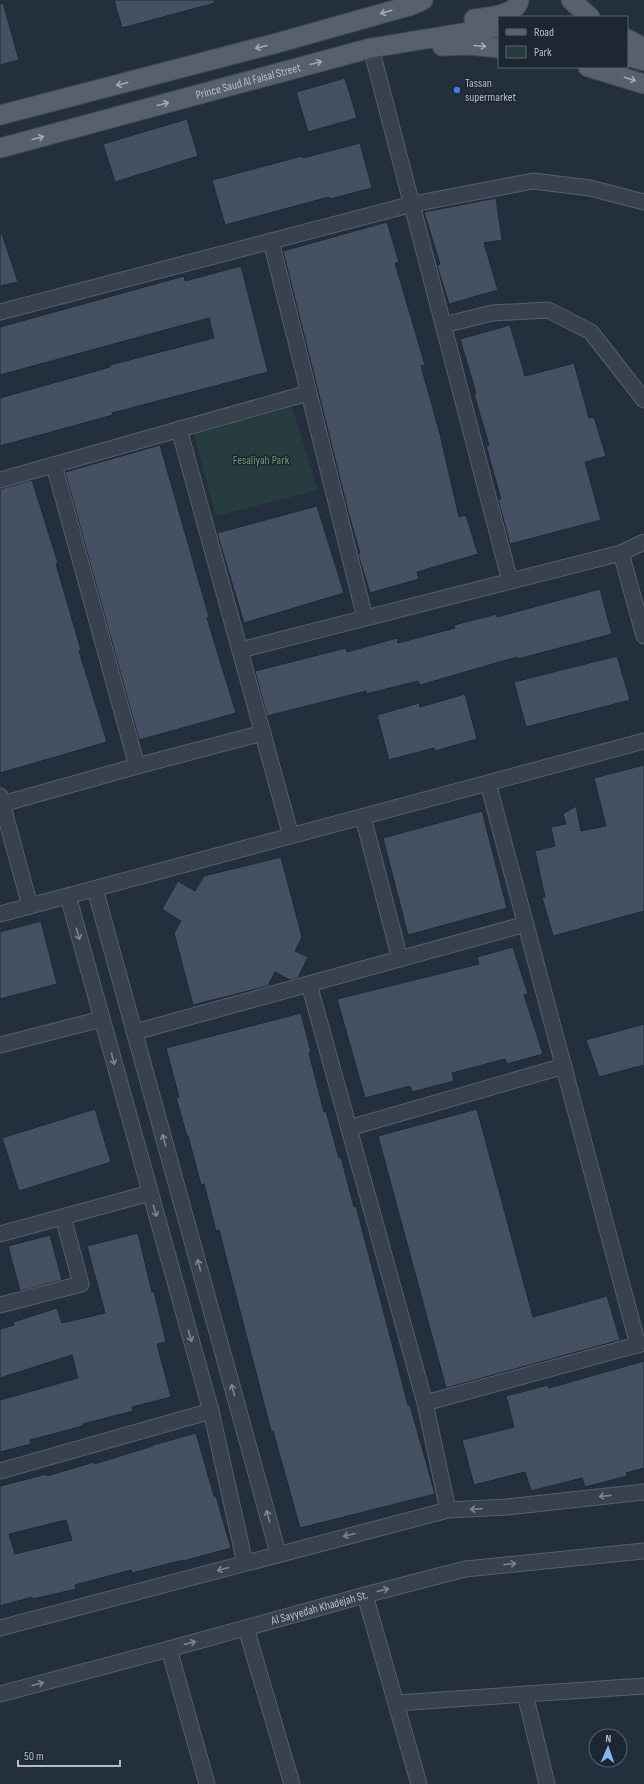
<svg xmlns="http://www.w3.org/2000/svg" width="644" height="1784" viewBox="0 0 644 1784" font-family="'Sofia Sans Condensed',sans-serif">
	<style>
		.green { fill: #263c3f }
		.building { fill: #455162; stroke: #1f2835; fill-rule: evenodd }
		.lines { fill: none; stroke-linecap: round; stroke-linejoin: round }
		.minor-casing { stroke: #565f6c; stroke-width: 17 }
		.major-casing { stroke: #414a57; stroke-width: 21 }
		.minor { stroke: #38414e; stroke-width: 15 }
		.major { stroke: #56606e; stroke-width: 19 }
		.oneway { stroke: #a1aab7 }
		.oneway2 { stroke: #7c8592 }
		.shop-dot { fill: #3f7fe0; stroke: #1d2633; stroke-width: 1.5 }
		.labels { text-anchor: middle; stroke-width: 3; stroke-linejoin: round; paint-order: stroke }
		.street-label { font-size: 12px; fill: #b4bcc9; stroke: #1d2633 }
		.poi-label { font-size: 12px; fill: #b4bcc9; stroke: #1d2633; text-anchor: start }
		.park-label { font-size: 12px; fill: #6b9a76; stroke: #1d2633 }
	</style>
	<rect width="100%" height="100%" fill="#242f3e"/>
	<path class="green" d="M292 407 318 490 216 516 194 434Z"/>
	<path class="building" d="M114 0H214L215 3 122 28Z
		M3 3 19 60 0 65V4Z
		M345 78 357 118 308 132 296 92Z
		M187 119 198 156 115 182 103 144Z
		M360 143 372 188 330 199 329 197 225 225 212 180 302 156 303 158Z
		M496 198 502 240 484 243 498 290 449 304 437 265 440 264 424 212Z
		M387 222 399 262 395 263 425 365 421 366 440 434 459 517 466 515 478 554 417 572 419 579 370 593 358 554 360 553 349 515 283 251Z
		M0 234H2L18 282 0 286Z
		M241 266 268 372 112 413 113 415 0 446V398L110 367V365L214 338 209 318 0 375V327L184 276 185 281Z
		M510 325 525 376 574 363 589 418 594 417 606 456 585 462 601 520 510 544 498 499H501L486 446 489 445 474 394 476 393 460 339Z
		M160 445 209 617 207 618 236 713 139 740 65 472Z
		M32 480 58 563 56 564 81 650 79 651 107 742 0 773V489Z
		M317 506 344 593 244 623 217 533Z
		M600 589 612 634 518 659 517 657 420 685 418 681 366 694V691L267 716 255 671 346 648 347 652 397 638 398 643 455 628 454 625 497 614V617Z
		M617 656 630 700 526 727 514 682Z
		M465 694 477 739 435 751 434 748 389 760 377 715 419 703 420 707Z
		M644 765V911L553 936 542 897H545L535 851 555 846 551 827 566 824 563 814 576 806 581 831 606 826 594 778Z
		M482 811 507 908 408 935 383 838Z
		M281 857 302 937 295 951 308 957 298 978 290 980 275 972 268 986 193 1005 174 933 181 921 162 909 178 881 195 891 204 876Z
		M41 921 57 984 0 999V932Z
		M513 947 528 994 524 995 543 1054 507 1064 505 1059 452 1073 454 1081 412 1092 410 1086 365 1098 337 999 479 964 477 957Z
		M301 1013 311 1052 309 1053 324 1112 326 1111 339 1158 341 1157 354 1207 356 1206 408 1405H410L435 1494 300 1528 273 1431H271L219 1230 216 1231 204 1184 201 1185 188 1136H187L176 1098 179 1097 166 1048Z
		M644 1024V1065L599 1077 586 1040Z
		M95 1109 111 1162 19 1191 2 1138Z
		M477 1109 533 1317 607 1296 620 1340 446 1388 378 1136Z
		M138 1233 152 1292 154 1291 166 1342 157 1344 171 1397 132 1407 133 1411 83 1424V1426L30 1440 31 1444 0 1452V1400L78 1378 72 1355 0 1378V1329L14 1325 13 1322 57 1308 62 1323 105 1313 87 1246Z
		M50 1235 62 1280 20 1291 8 1246Z
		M644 1361V1468L626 1473 627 1476 585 1487 582 1478 531 1491 525 1472 474 1485 462 1440 514 1427 506 1396 548 1385 549 1388Z
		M196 1433 214 1496H216L231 1548 183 1561V1560L132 1573 131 1570 75 1585 76 1589 33 1599 32 1597 0 1606V1486L47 1474V1476L94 1462V1464L153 1446V1445ZM66 1520 72 1540 15 1554 9 1534Z"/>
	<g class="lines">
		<defs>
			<g id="minor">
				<path d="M371 48 510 581"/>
				<path d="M271 241 365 618"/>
				<path d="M0 312 413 204 533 181 590 188 644 202"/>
				<path d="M444 325 492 313 548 310 591 332 644 400"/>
				<path d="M179 429 291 836"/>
				<path d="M54 465 137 766"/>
				<path d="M0 480 308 393"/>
				<path d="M621 553 644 636"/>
				<path d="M240 650 621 553 644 542"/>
				<path d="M488 783 638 1345"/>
				<path d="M0 796 30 906"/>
				<path d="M2 804 137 766 263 733"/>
				<path d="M363 817 400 959"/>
				<path d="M95 889 278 1553"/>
				<path d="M68 896 211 1411 245 1563"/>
				<path d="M0 914 644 741"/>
				<path d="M309 984 425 1403 448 1510"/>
				<path d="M135 1032 526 924"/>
				<path d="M0 1045 102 1019"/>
				<path d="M349 1128 564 1066"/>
				<path d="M0 1234 150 1193"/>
				<path d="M0 1305 81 1284 63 1217"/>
				<path d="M425 1403 644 1343"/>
				<path d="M0 1471 211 1411"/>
				<path d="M365 1595 419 1784"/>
				<path d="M0 1628 448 1510 507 1507 644 1492"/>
				<path d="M246 1628 292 1784"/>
				<path d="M169 1649 207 1784"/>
				<path id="s1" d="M0 1694 169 1649 365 1595 465 1569 644 1551"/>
				<path d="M525 1694 547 1784"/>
				<path d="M396 1703 644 1686"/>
			</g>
			<g id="major">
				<path d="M571 0 590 17"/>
				<path d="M474 19C488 17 516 16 519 0"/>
				<path d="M627 39 644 48"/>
				<path d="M442 46 470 45 499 48"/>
				<path d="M627 56 644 61"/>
				<path d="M588 67 644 84"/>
				<path d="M0 115 277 43 409 6 423 0"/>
				<path id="s2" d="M0 148 371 48 499 27"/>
			</g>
		</defs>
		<use href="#minor" class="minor-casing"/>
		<use href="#major" class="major-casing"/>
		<use href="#minor" class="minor"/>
		<use href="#major" class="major"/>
	</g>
	<defs><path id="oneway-shaft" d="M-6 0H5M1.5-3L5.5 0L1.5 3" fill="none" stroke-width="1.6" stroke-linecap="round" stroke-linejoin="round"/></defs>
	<g class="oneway">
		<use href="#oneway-shaft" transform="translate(386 12) rotate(164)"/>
		<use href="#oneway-shaft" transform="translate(480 46) rotate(5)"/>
		<use href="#oneway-shaft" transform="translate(261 47) rotate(166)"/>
		<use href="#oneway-shaft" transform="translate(316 63) rotate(-15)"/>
		<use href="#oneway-shaft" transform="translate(630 79) rotate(17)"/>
		<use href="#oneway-shaft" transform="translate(122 84) rotate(166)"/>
		<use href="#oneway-shaft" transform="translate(163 104) rotate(-15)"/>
		<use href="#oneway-shaft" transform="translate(38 138) rotate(-15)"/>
	</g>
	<g class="oneway2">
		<use href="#oneway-shaft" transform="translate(78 934) rotate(74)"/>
		<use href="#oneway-shaft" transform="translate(113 1059) rotate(75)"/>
		<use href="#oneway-shaft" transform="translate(164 1140) rotate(-105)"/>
		<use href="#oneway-shaft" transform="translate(155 1211) rotate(74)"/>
		<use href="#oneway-shaft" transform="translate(199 1265) rotate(-105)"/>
		<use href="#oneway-shaft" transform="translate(190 1336) rotate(74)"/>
		<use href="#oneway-shaft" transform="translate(233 1390) rotate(-105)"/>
		<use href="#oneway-shaft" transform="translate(605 1496) rotate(174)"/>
		<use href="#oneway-shaft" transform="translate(476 1509) rotate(177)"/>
		<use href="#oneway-shaft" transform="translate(268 1516) rotate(-105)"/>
		<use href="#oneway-shaft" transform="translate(349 1535) rotate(166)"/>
		<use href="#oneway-shaft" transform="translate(510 1564) rotate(-6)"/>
		<use href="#oneway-shaft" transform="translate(223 1569) rotate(165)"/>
		<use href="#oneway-shaft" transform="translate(383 1590) rotate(-14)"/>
		<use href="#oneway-shaft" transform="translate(190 1643) rotate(-15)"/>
		<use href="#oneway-shaft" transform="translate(38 1684) rotate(-15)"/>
	</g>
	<circle class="shop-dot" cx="457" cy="90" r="4"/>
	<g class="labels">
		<g class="street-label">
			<text dy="4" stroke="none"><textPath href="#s2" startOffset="257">Prince Saud Al Faisal Street</textPath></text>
			<text dy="4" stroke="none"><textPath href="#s1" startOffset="331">Al Sayyedah Khadejah St.</textPath></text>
		</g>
		<g class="poi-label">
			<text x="465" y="87">Tassan<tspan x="465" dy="14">supermarket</tspan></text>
		</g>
		<g class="park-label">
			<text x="261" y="464">Fesaliyah Park</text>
		</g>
	</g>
	<rect x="498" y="16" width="130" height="52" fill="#1d2633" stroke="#59626f"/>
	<rect x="506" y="29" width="20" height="6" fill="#56606e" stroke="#59626f"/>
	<text x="534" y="36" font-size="12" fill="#b4bcc9">Road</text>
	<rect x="506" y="46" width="20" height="12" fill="#263c3f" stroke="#59626f"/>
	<text x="534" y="56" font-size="12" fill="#b4bcc9">Park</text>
	<g transform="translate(608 1748) rotate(2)"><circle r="19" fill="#1d2633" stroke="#59626f"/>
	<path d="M0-3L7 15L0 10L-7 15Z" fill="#8ab4f8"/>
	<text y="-6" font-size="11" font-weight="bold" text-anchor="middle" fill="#b4bcc9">N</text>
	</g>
	<path d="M18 1760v6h102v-6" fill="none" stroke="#b4bcc9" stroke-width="2"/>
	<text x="24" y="1760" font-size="12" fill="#b4bcc9" stroke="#1d2633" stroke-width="3" paint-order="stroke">50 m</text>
</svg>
